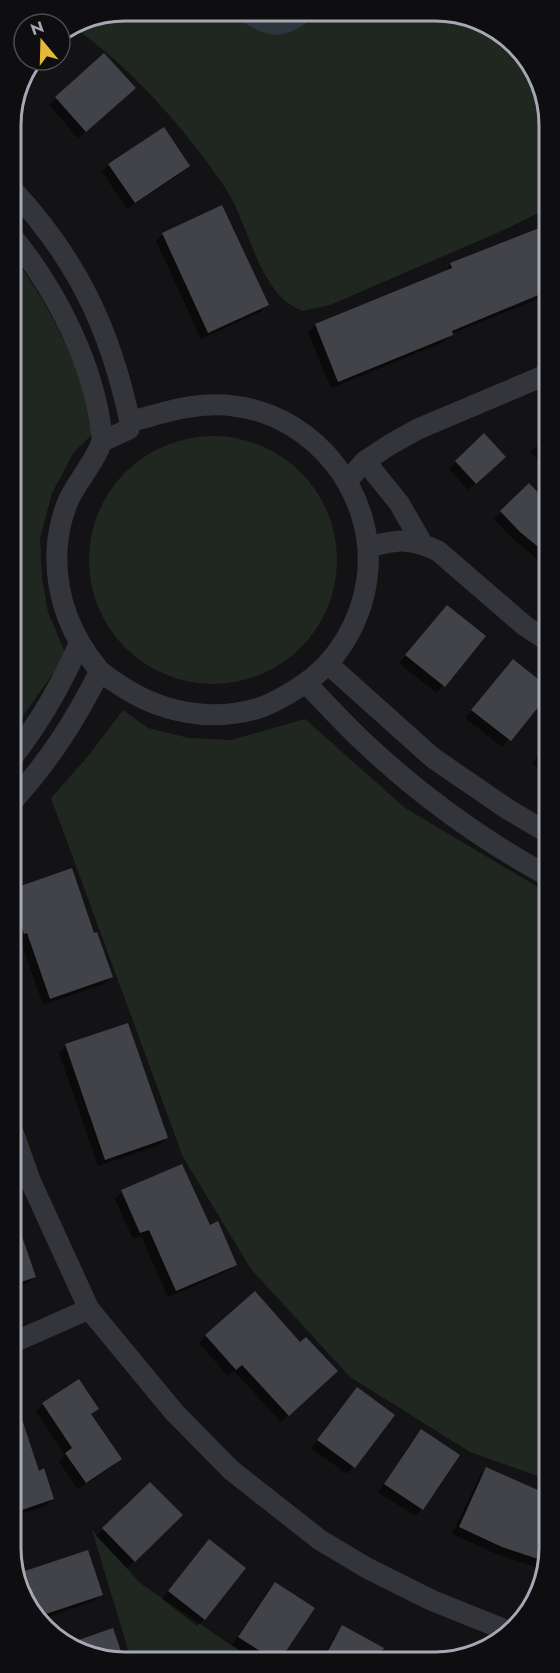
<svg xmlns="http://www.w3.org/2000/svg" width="560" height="1673" viewBox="0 0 560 1673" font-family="Jost,sans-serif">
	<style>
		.green { fill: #202721 }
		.water { fill: #2d353d }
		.shadow { fill: #0007 }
		.building { fill: #424348 }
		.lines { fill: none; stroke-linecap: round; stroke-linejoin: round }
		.street { stroke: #34353a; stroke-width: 21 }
		.rim { fill: none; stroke: #a6a9b4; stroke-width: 3 }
	</style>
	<rect width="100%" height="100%" fill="#131315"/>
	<path class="green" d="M125 11 458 13 516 44 547 102V209L497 233 330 305 302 311C296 308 288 304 283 299 255 272 247 222 226 189 188 132 133 69 76 29Z
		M11 254C52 305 76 366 101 426L74 452 52 493 40 538 42 579 48 612 66 655 13 730Z
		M89 560a124 124 0 1 1 248 0a124 124 0 1 1-248 0Z
		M123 710 148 728 189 738 231 740 305 719 405 808 548 893 549 1480 470 1452 350 1377 251 1269 183 1157 51 798 89 755Z
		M92 1530 140 1583 253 1660H131Z"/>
	<path class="water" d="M226 11 314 12C311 20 306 24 298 28 270 45 250 26 226 11Z"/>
	<path class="shadow" d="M104 55 127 95 78 138 49 105Z
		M33 60H40L19 85 22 74Z
		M109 165 188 166 181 173 127 209 102 172Z
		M547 226 548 295 451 334 444 342 331 388 308 332 315 325 445 272 451 264Z
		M163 234 267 305 260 312 201 339 156 241Z
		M548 435V470L530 452Z
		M456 462 497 464 468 490 449 469Z
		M529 485 548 505V568L513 539 494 519Z
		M440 614 483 636 436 693 399 663Z
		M513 661 548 689V693L502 747 465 718Z
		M548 739V774L532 764Z
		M71 870 93 935 111 976 104 984 43 1005 20 939 17 940 12 925V890Z
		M66 1046 167 1138 160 1145 98 1166 59 1053Z
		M122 1192 209 1227 235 1264 228 1271 168 1297 141 1236 133 1239 115 1199Z
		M12 1223 35 1277 27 1284 12 1289Z
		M254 1293 329 1378 281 1422 234 1371 228 1376 199 1343Z
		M357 1389 393 1415 347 1474 311 1448Z
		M43 1404 97 1409 91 1415 120 1459 113 1466 78 1489 59 1462 65 1455 36 1411Z
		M18 1410 38 1473 53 1499 45 1506 13 1517V1411Z
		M421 1431 422 1509 415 1516 378 1492 414 1438Z
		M487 1468 549 1497V1556L543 1570 494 1553 452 1534 480 1476Z
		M150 1484 181 1515 127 1568 96 1536Z
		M209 1541 204 1619 197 1626 162 1599Z
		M87 1552 101 1594 94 1601 39 1620 18 1580 25 1572Z
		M275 1584 313 1608 279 1660H256L232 1645 268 1591Z
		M343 1627 382 1648 375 1660H321L336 1634Z"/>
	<path class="building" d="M104 53 136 88 86 132 55 97Z
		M164 127 190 166 135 203 108 164Z
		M222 205 269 305 208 333 162 233Z
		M547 225 548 291 452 331 453 335 338 382 315 324 452 268 450 263Z
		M484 433 506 457 476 484 455 461Z
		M529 483 548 503V555L520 532 500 511Z
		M447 605 486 636 445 687 405 655Z
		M513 659 548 687V695L511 741 471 710Z
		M72 868 94 933 97 932 113 977 50 999 27 933 24 934 12 898V889Z
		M128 1023 168 1138 105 1160 65 1044Z
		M182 1164 210 1225 218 1221 237 1265 176 1291 149 1230 140 1233 121 1190Z
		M15 1216 36 1277 12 1285V1217Z
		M255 1291 300 1342 306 1337 338 1371 289 1416 242 1365 236 1370 205 1335Z
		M79 1379 99 1409 91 1414 122 1459 86 1483 65 1453 72 1448 42 1403Z
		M357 1387 395 1415 355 1468 317 1440Z
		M13 1401H16L39 1471 44 1468 54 1499 13 1513Z
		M421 1429 460 1455 423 1510 384 1484Z
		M486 1467 549 1495V1556L547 1562 502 1547 459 1527Z
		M150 1482 183 1515 135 1562 102 1528Z
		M209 1539 246 1568 205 1620 168 1591Z
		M88 1550 103 1595 40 1616 25 1571Z
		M275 1582 315 1608 280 1660H274L238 1637Z
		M342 1625 384 1648 377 1660H323Z
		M113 1628 124 1660H102L70 1643Z"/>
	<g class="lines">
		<path class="street" d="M11 188C77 259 110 328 130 422
			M11 235C56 289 95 366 102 437 103 451 76 483 69 499 62 515 58 533 57 550 55 595 71 636 99 670 104 675 112 680 118 684 159 712 210 723 259 708 274 703 287 695 301 686 337 663 361 622 367 579 378 497 317 416 234 406 198 401 164 412 130 422L129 429 103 441
			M365 461 399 503 422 543
			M347 481 365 461 391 444 418 429 548 374
			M368 547C398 540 410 537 438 551L525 626 548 641
			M328 664 433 758 509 810 548 833
			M306 683C327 705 348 728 370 748 424 798 484 841 548 876
			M12 758C39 723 61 686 79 644
			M12 802C49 761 75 721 100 671
			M12 1129 30 1180 89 1309 174 1412 231 1470 320 1540 367 1568 431 1600 508 1631
			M12 1343 89 1309"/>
	</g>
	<path d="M0 0H560V1673H0ZM125 21H435A104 104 0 0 1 539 125V1548A104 104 0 0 1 435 1652H125A104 104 0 0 1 21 1548V125A104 104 0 0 1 125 21Z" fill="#0e0e10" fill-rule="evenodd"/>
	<path class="rim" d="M125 21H435A104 104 0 0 1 539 125V1548A104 104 0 0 1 435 1652H125A104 104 0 0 1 21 1548V125A104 104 0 0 1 125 21Z"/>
	<g transform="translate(42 42) rotate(341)"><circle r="28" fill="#0e0e10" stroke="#4b4c52" stroke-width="1.5"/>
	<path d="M0-4.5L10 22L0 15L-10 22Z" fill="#e7b739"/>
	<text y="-9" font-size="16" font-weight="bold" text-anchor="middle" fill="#a6a9b4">N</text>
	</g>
</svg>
